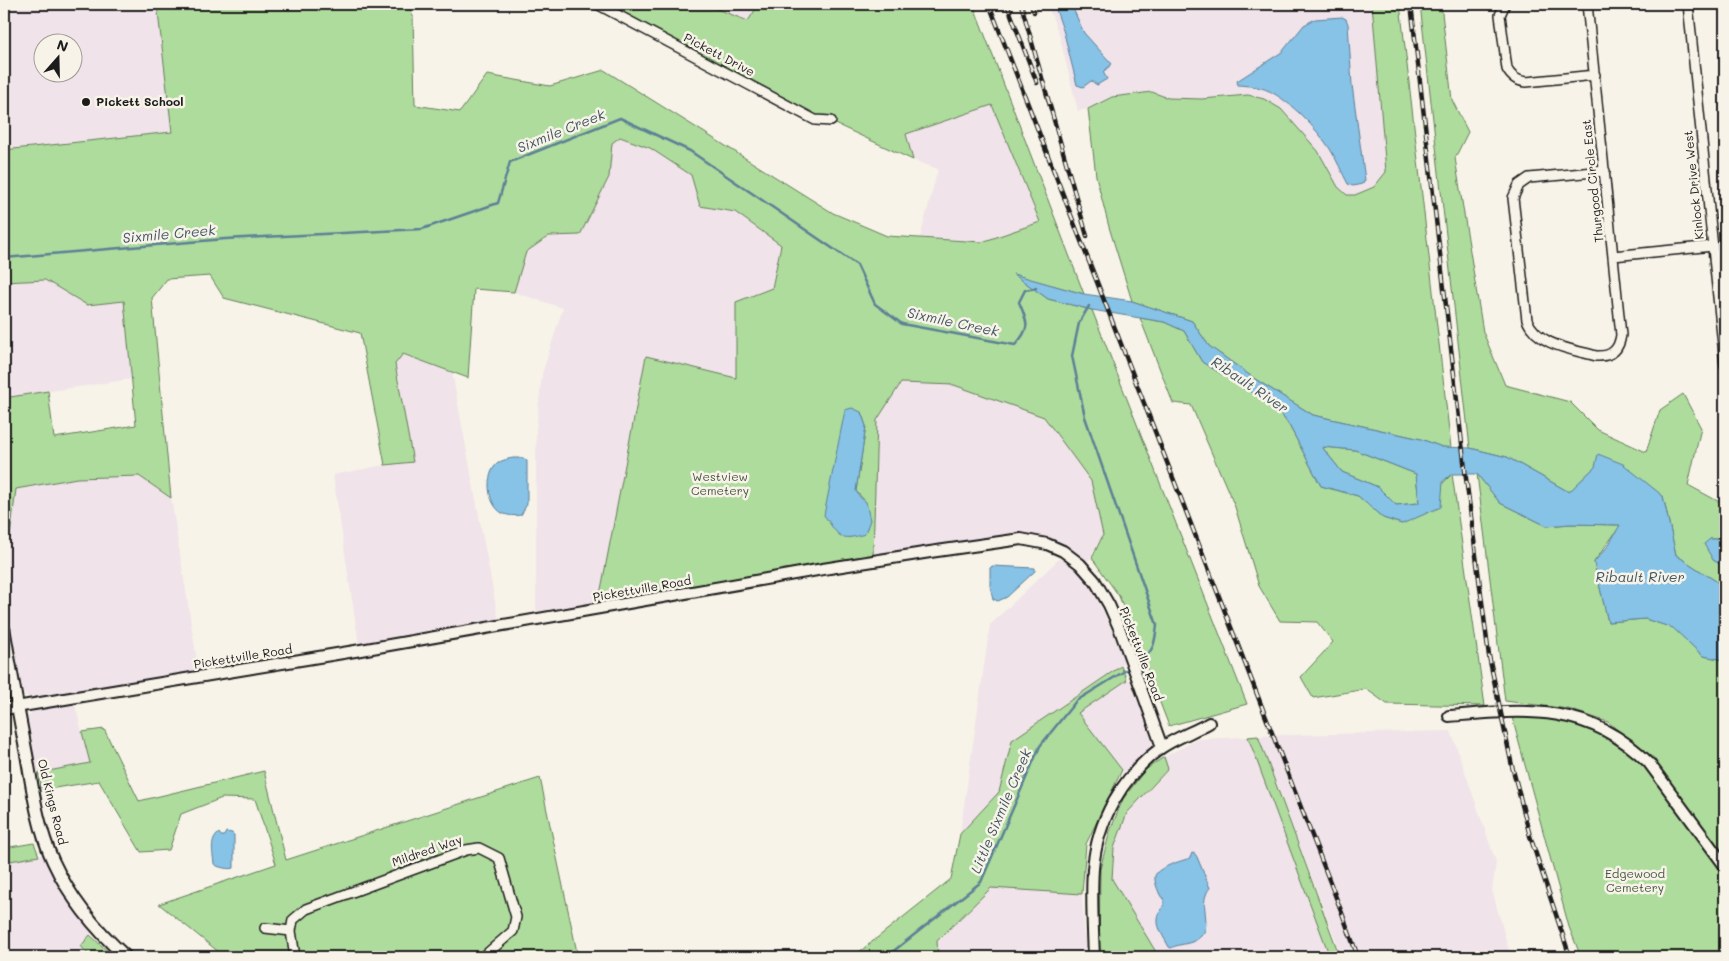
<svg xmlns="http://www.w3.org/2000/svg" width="1729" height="961" viewBox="0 0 1729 961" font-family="Mali,sans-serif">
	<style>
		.built { fill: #f0e3e9; fill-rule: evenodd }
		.green { fill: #aedc9c; stroke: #657c5c; fill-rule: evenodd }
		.water { fill: #87c2e7; stroke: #5c8096; fill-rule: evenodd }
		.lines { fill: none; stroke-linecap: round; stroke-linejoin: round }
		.stream { stroke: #5c8096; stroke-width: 2.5 }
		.minor-casing { stroke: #1c1c1c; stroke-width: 12 }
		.tertiary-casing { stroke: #1c1c1c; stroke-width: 14 }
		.secondary-casing { stroke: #1c1c1c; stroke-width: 15 }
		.minor { stroke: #f7f3e8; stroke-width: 9 }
		.tertiary { stroke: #f7f3e8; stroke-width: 10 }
		.secondary { stroke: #f7f3e8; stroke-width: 11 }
		.rail-casing { stroke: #1c1c1c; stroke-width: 4.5 }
		.rail { stroke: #f7f3e8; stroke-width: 2.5; stroke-dasharray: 8; stroke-linecap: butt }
		.poi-dot { fill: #1c1c1c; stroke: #f7f3e8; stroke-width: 2 }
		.labels { text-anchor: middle; stroke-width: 5; stroke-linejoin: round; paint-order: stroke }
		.street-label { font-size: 12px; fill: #1c1c1c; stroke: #f7f3e8 }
		.poi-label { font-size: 12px; font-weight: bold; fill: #1c1c1c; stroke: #f7f3e8; text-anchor: start }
		.park-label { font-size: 12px; fill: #485642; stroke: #f7f3e8 }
		.water-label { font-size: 14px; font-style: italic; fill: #415663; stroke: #f7f3e8 }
	</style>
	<rect width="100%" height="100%" fill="#f7f3e8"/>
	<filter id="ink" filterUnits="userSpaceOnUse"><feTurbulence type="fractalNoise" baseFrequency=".02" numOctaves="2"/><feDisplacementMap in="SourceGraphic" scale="10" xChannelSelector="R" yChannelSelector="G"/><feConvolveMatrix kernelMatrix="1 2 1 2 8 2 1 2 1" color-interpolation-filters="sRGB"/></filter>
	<g filter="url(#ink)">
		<path class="built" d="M4 4H157L172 132 4 150ZM42 42H72V72H42Z
			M704 4H759L748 22Z
			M1047 4H1372L1386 172 1374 187 1355 195H1347L1338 187 1318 151 1264 99 1248 95 1202 99 1168 98 1152 92 1112 97 1088 109 1078 111 1059 34Z
			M992 105 1040 223 982 242 920 238 938 169 913 160 906 134Z
			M620 137 650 148 691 175 700 206 735 212 781 244 772 288 736 302V378L646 356 598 605 536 616V431L542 374 563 308 514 292 526 252 549 236 609 177 612 143Z
			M45 280 87 305 124 301 131 379 4 398V282Z
			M402 354 452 372 499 623 359 645 333 475 385 465 413 462 395 364Z
			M901 383 955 385 1044 417 1091 481 1103 535 1087 564 1030 536 1011 535 873 555 877 420Z
			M139 476 171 498 199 673 40 698 32 699 26 696 18 684 4 607V535L10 537 15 489 77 478Z
			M1061 557 1074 567 1092 587 1125 659 1121 666 1012 740 999 792 960 834 990 625Z
			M1127 680H1132L1153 739 1151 748 1126 774 1077 713Z
			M74 701 90 763 38 773 27 717 37 708Z
			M1451 731 1496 862 1492 890 1509 951 1512 957H1342L1258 736Z
			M1248 737 1330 957H1159L1112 880 1114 848 1127 813 1168 770 1164 757 1198 739ZM1195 854 1210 888 1205 896V932L1171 948 1159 913 1163 909 1165 902 1157 872 1163 868 1190 858Z
			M46 854 93 931 81 946 90 957H5L4 956V862Z
			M991 888 1082 894 1086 957H938L937 941Z"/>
		<path class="green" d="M157 4H407L413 16 415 105 460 112 487 75 550 86 604 70 833 213 887 236 982 242 1040 222 992 105 906 134 913 160 812 113 607 4H704L748 21 759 4H973L1084 294 1015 275 1048 299 1092 310 1247 704 1169 726 1119 596 1092 558 1103 535 1091 481 1044 417 954 385 901 383 877 420 873 555 598 605 646 356 736 378V302L772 288 781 245 735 212 700 206 691 175 650 148 620 137 612 143 609 177 580 235 549 236 526 252 514 292 474 289 468 378 403 354 395 364 413 462 385 465 360 333 224 298 210 276 167 279 152 298 171 498 139 476 77 478 16 489 10 537 4 535V398L48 391 54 438 136 425 124 301 87 305 45 280 4 282V150L172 132ZM861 412 866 426 856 491 866 502 850 538Z
			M1372 4H1400L1451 448 1442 447 1421 439 1313 415 1255 379 1209 346 1192 321 1132 301 1109 227 1096 176 1088 109 1112 97 1152 92 1168 98 1202 99 1248 95 1264 99 1281 109 1318 151 1338 187 1347 195H1355L1374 187 1386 172Z
			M1420 4H1441L1452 100 1468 132 1455 158 1483 332 1505 385 1570 402 1598 430 1646 452 1660 410 1683 394 1701 428 1688 485 1725 505V539H1710L1713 560 1725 567V587L1676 555 1663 496 1595 467 1569 492 1507 457 1470 448Z
			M1140 318 1164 322 1184 331 1202 362 1277 408 1290 427 1321 486 1358 496 1383 518 1402 524 1452 474 1485 706 1387 704 1366 689 1313 698 1301 677 1333 642 1317 622 1280 621 1259 586 1235 507 1191 405 1173 403Z
			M1322 447 1355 450 1416 474 1419 503 1396 505 1378 487 1342 472Z
			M1477 474 1500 503 1547 526 1570 524 1621 525 1594 562 1608 622 1645 619 1674 628 1703 656 1725 660V860L1632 742 1608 722 1568 709 1505 701Z
			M1121 666 1127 680 1078 713 1122 770 1086 844 1082 894 991 888 937 941 938 957H853L951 879 960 834 999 792 1012 740Z
			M1542 716 1571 721 1602 734 1626 748 1650 772 1725 875V957H1581L1569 927 1512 717Z
			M104 729 139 801 264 771 286 860 540 778 578 957H225L159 904 276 864 255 799 222 798 181 814 169 850 141 852 99 781 42 790 38 773 90 763 82 732Z
			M1258 736 1340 957H1330L1248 737Z
			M1164 757 1168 769 1127 813 1114 848 1112 879 1159 957H1099L1100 869 1110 831 1123 799 1145 770Z
			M34 843 39 856 4 862V848Z
			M90 935 114 957H90L81 946Z"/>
		<path class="water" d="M1054 4H1071L1084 33 1112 64 1103 72 1107 79 1097 85 1091 81 1083 87 1077 85 1064 33Z
			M1342 17 1346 19 1348 24 1352 85 1365 180 1362 184 1353 186 1348 184C1342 173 1337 160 1330 149 1317 129 1290 101 1269 91 1259 86 1248 86 1238 85L1237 81 1282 52 1304 25 1315 19Z
			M1013 274 1084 294 1132 301 1192 321 1209 346 1255 379 1313 415 1421 439 1442 447 1470 448 1507 457 1569 492 1595 467 1598 454 1623 464 1663 496 1676 555 1725 587V660L1703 656 1673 628 1645 619 1608 622 1594 562 1608 546 1620 525 1570 524 1547 526 1500 503 1477 474H1452L1443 481 1441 507 1402 524 1383 518 1358 496 1321 486 1290 427 1277 408 1202 362 1184 331 1164 322 1092 310 1048 299ZM1322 447 1355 450 1416 474 1419 503 1396 505 1378 487 1342 472Z
			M852 408 861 412 866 426 856 491 860 497 866 502 870 520 865 534C838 542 839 536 824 515L845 410Z
			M513 458H523L527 461V504L521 515C515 516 508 516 502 513 487 504 484 474 498 463 502 460 508 459 513 458Z
			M1710 539H1725V567L1713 560 1704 544Z
			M992 566 1035 568V571L1007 597 998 601 993 599 990 586V568Z
			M226 832 232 833 234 835V868C229 870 217 867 214 864 213 853 209 841 219 833L221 836H224Z
			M1192 853 1195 854 1197 857 1210 888C1208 890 1207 892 1206 895 1201 907 1212 928 1200 937 1192 945 1180 943 1171 948L1169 947C1165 939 1157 928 1158 920 1158 910 1167 907 1163 897L1160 895C1158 890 1154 882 1155 876 1157 867 1182 861 1190 858Z"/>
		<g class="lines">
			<path class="stream" d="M4 258 225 239 422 229 498 203 510 162 620 118 690 151 857 265 875 304 902 324 1015 345C1031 328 1028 323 1019 302L1025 290 1036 288
				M1089 306 1079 323 1072 356 1085 417 1157 625C1155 643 1154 652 1138 663
				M886 957 981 882 1040 746 1076 701 1128 669"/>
			<defs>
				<path id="minor" d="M597 4 815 120 831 121
					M1505 4 1500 15 1507 69C1511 77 1517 81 1526 82L1595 75
					M1587 4 1621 335C1619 350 1611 357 1596 356 1572 349 1538 346 1527 320L1513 198 1519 185 1529 178 1605 171
					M1688 4 1725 365
					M1613 256 1713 246
					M265 928 291 931
					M295 957 291 931 293 920 306 909 466 850 479 848 499 858 516 917 513 931 483 957"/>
				<path id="tertiary" d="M4 709 355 651 823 569 930 552 1021 539 1047 544 1063 551 1080 564 1095 581 1109 605 1120 630 1162 747
					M1449 716C1527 709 1589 703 1649 763L1725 866
					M1094 957C1093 928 1091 898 1093 869 1097 821 1122 776 1161 748 1175 738 1193 732 1209 723"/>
				<path id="secondary" d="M4 630C11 672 19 715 27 757 33 792 38 828 53 861 70 898 95 929 126 957"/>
			</defs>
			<use href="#minor" class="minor-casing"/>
			<use href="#tertiary" class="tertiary-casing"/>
			<use href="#secondary" class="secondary-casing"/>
			<use href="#minor" class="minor"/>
			<use href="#tertiary" class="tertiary"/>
			<use href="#secondary" class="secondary"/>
			<defs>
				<path id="rail" d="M989 4 1342 913 1358 957
					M1007 4 1037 83
					M1021 4 1087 236
					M1031 4 1034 12
					M1411 4 1466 478 1489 656 1512 766 1530 836 1570 957"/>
			</defs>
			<use href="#rail" class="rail-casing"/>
			<use href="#rail" class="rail"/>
		</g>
	</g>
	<circle class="poi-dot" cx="86" cy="102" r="5"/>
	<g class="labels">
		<g class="street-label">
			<text transform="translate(719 55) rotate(28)" y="4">Pickett Drive</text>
			<text transform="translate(1593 181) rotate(-96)" y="4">Thurgood Circle East</text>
			<text transform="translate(1694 185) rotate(-96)" y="4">Kinlock Drive West</text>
			<text transform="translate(642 589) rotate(-10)" y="4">Pickettville Road</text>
			<text transform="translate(1141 654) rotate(69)" y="4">Pickettville Road</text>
			<text transform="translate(243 657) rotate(-9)" y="4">Pickettville Road</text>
			<text transform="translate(52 802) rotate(76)" y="4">Old Kings Road</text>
			<text transform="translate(427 851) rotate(-19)" y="4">Mildred Way</text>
		</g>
		<g class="poi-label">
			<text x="96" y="106">Pickett School</text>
		</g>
		<g class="park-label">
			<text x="720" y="481">Westview<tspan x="720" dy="14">Cemetery</tspan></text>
			<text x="1635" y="878">Edgewood<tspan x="1635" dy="14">Cemetery</tspan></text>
		</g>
		<g class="water-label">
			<text transform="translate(561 131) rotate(-22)" y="5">Sixmile Creek</text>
			<text transform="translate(169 234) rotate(-5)" y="5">Sixmile Creek</text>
			<text transform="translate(953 322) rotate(12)" y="5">Sixmile Creek</text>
			<text transform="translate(1250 385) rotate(34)" y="5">Ribault River</text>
			<text x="1640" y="582">Ribault River</text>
			<text transform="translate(1001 811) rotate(-67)" y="5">Little Sixmile Creek</text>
		</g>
	</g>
	<rect width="1729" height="961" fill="none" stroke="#f7f3e8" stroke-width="20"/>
	<rect x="10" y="10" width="1709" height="941" fill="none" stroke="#1c1c1c" stroke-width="2" filter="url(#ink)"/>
	<g transform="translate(58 58) rotate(20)"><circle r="24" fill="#f7f3e8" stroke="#9f9d96"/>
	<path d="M0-4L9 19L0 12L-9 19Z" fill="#1c1c1c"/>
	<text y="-8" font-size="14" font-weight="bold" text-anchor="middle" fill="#1c1c1c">N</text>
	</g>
</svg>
